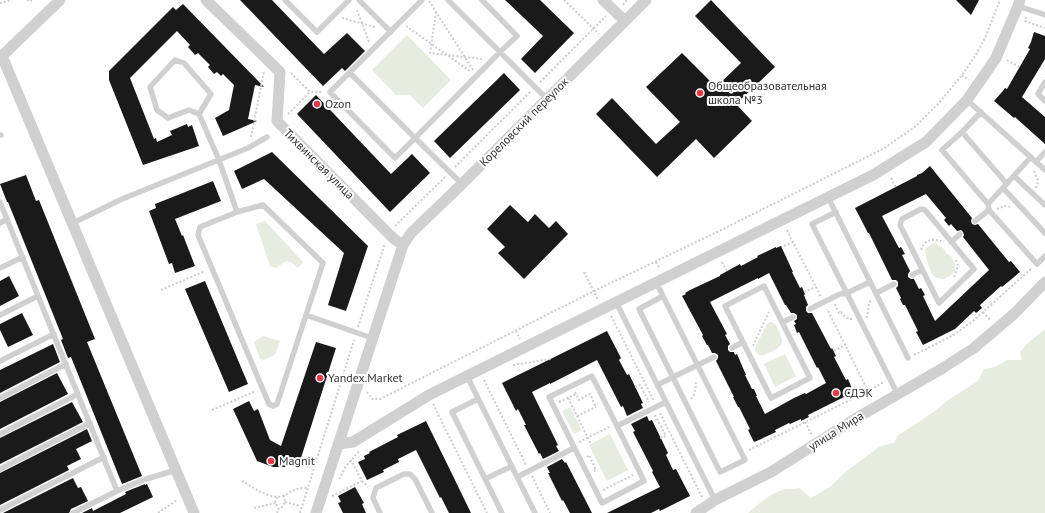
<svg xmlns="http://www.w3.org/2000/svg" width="1045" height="513" viewBox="0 0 1045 513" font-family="'PT Sans',sans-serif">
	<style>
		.green { fill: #e6ecdf }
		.building { fill: #1a1a1a; fill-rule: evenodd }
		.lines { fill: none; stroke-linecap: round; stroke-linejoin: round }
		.path { stroke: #cdcdcd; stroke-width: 2; stroke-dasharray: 2 2; stroke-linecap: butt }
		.lane { stroke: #d0d0d0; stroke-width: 5.5 }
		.street { stroke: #d0d0d0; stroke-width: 11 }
		.poi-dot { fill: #e63946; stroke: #fff; stroke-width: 1.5 }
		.labels { text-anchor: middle; stroke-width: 4; stroke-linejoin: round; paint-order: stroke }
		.poi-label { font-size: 12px; fill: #333; stroke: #fff; text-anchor: start }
		.street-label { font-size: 12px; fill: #333; stroke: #fff }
	</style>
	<rect width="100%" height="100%" fill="#fff"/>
	<path class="green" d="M407 35 451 80 423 108 410 95H396L372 70Z
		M265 221 303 262 298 268 291 262 286 261 276 268 270 266 256 224Z
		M935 243 944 249 946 253 952 257 955 263V271L950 276 943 279 936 278 931 273 929 266 927 261 925 250 926 248 932 244Z
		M770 322H772C776 324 777 328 779 332 785 344 782 346 771 352 767 354 763 356 759 355L755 351V348L767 324Z
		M1045 329V513H748C759 504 771 492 786 489 790 489 794 489 799 488L811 498 830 487 843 474 879 447 895 442 897 436 935 411 948 400 978 381 984 369 995 367 1007 360H1022L1020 352 1028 343Z
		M263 336 280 341 275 355 264 360 260 359 254 342Z
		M785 354 796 376 775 387 764 364Z
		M570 407 582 430 574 434 562 411Z
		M610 434 628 470 607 481 589 445Z"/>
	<path class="building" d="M240 0H272L324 54 347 33 365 51 345 71 342 68 323 86Z
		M505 0H540L574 33 535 73 521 59 543 36Z
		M711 0 775 67 736 104 752 121 714 158 696 139 657 177 596 114 612 98 656 144 680 122 646 87 682 53 716 87 741 63 695 16Z
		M956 0H979L971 15Z
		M183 4 264 87 255 85 248 119 257 121 223 136 215 118 229 110 234 85 223 74 221 76 217 72 214 74 208 67 210 65 198 53 195 55 188 47 190 45 177 31 130 78 154 139 156 138 157 142 172 135 170 131 187 124 188 127 192 125 199 146 143 165 109 80V71L173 7 176 10Z
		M1034 32 1045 36V59L1022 97 1045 117V144L1015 117 1014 118 994 101 1002 92 1005 88 1007 89 1030 49 1028 48 1031 42Z
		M504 73 520 90 450 158 434 141Z
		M316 95 391 174 412 154 430 173 390 212 297 114Z
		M272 152 368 246 346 311 328 305 344 253 264 179 242 189 234 171Z
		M930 166 972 218 971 221 972 224 975 225 978 224 1009 262 1011 261 1020 272 1002 287 1001 286 980 305 982 308 976 313 974 311 955 329 923 345 916 332 918 331 905 305H903L900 299 901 298 896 288 898 286V282L896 280H892L869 233H868L855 208 917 176V175L922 173ZM926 194 946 218 944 220 949 226 951 224 957 231 961 230 963 232 964 235 963 237 989 270 935 321 923 296 925 295 921 288 919 289 914 279H911L908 277V274L910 271 902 255 905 254 901 247 899 248 882 216Z
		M26 175 36 201 39 200 95 339 87 342 142 476 122 484 71 357 68 358 61 340 63 339 8 202H7L0 184Z
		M213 181 221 201 175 219 182 236 183 235 195 266 175 273 172 263 169 264 149 211 156 208 155 204Z
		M510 205 528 222 535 214 549 228 556 221 568 234 524 279 498 253 505 247 487 229Z
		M781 246 793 272H792L800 288 802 287 805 294 804 295 808 305 806 307V311L808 313H812L831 349 832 348 836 356 834 357 846 380 848 379 853 391 849 393 850 394 808 415 809 417 801 421V419L790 424 789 423 775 430 776 432 759 440 754 442 748 430 750 429 739 407H738L733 397H734L716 361 718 358V355L715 353H712L708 345H707L702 336 703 335 682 296 686 294 685 293 690 290 720 276V275L740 264 741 266 758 257 757 256 776 247V248ZM769 273 785 305H786L791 313H794L797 315V319L794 321 796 324 794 325 797 333 799 332 817 368 818 367 826 383 806 394 805 393 794 398 765 414 756 396H757L754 389H752L745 375H746L737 354 735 355 734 352H730L728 350V346L730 344 725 335 727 334 710 302 758 278V279Z
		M9 276 19 296 0 306V281Z
		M205 281 248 384 229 392 185 289Z
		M22 313 33 335 8 347 0 330V324Z
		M607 331 621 358 619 360 627 375 629 374 643 403 641 404 643 408 627 416 623 406 621 407 597 360 550 384V383L532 392 558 445 556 446 559 451 543 459 540 453 539 454 524 425H526L518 409 516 411 502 383Z
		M316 342 336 348 300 461 286 467H273L257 461 233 409 249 401 254 411 258 409 270 440 281 446Z
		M53 344 60 362 0 393V370Z
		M57 373 68 394 0 429V402Z
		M72 402 83 422 0 464V438Z
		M647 416 649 421 652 420 668 453 666 455 673 470 676 469 690 496 660 511 659 509 651 513H607L660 487 652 472 653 471 633 432 635 431 631 424Z
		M426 421 454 478 471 513H449L441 497 440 498 416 450 398 459 399 462 383 470 384 472 367 480 358 462 365 459 364 456 370 453 369 452 398 437 397 435Z
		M87 429 92 441 76 449 81 459 67 466 69 470 0 505V473Z
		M562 459 565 463 566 462 592 513H570L563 500 562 501 548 473H550L547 467Z
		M73 478 78 488 81 487 88 501 71 509 69 513H3Z
		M145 484V485L147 484 153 497 120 513H82L92 508 93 511 126 494 125 492Z
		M355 487 364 503 362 504 366 513H343L338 503 341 502 338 496Z"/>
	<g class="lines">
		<path class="path" d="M27 0 31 1V0
			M564 0 599 34
			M429 1 473 70
			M0 3 12 0
			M623 5 627 0
			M357 10 369 42
			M436 12 430 53 482 59
			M1026 17 1025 21 1045 28
			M342 18 375 27
			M406 26 471 72
			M1007 60 1019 67
			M291 73 310 92H323
			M962 75 969 80
			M540 82 606 16
			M288 114 310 92
			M251 137 264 71
			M455 167 530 92
			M1034 171 1038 181 1036 188
			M891 178 896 188
			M997 209 1005 206 1010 207
			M395 226 445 177
			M787 230 821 297
			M784 246 793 242
			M921 250C924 240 931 238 941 241
			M656 262 660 269
			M722 262 727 271
			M584 272 598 300
			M954 277 958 266 956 260
			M161 290 205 271
			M804 292 816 287
			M835 304 839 313 841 312C844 317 846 318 852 319
			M983 312 990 320
			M611 316 654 401
			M867 318 869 303 871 300
			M358 327 385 243
			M516 331 520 339
			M753 346 769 312
			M834 351 845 345
			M914 355 952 336 973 321 1032 268
			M513 365 551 359
			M484 380 526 465
			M635 387 640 385 649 402
			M367 392 372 399H380L594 291 717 232 883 149 916 126 939 103 962 75 977 53 985 38 1000 0
			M575 392 579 400 590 394 596 407
			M568 398 591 444
			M691 399C696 392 695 389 696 381
			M872 399 868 391 884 382
			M559 402 576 394
			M433 404 487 513
			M212 410 256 391
			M660 413 702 497
			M655 415 666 436 660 438
			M577 416 596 407
			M805 422 812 435
			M579 442 609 427
			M749 450 868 391 827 309
			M587 457 589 455 596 470 594 471
			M532 476 550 513
			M339 479 346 466 360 450
			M242 481C253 487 269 500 283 496 286 495 289 492 292 491 297 488 302 488 307 488
			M362 481 368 487
			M603 490 633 475
			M332 496 362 481 351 460
			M277 497 275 503 279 509 282 507 285 502 284 495
			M285 502 301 506
			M254 508 275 503
			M158 513 177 500
			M277 513 279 509
			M300 513 354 340"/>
		<path class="lane" d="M285 0 317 32 349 0
			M359 0 391 32
			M422 0 330 92 395 158 415 138 462 184
			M482 0 517 36 500 52 547 99
			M1018 6 1045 15
			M350 73 415 138 500 52 448 0
			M1045 82 1038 94 1045 101
			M967 100 1045 170
			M981 112 962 132 942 150 988 204 989 210 1037 264 1045 256
			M199 114 211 94 184 63 175 60 150 87 157 110 168 118 189 110 199 114 219 160 237 212 200 227 198 235 269 404 273 406 277 404 323 263 263 205 237 212
			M962 132 1007 184
			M0 135H1
			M1036 162 1045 152
			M1014 176 1045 205
			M1003 188 1045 233
			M828 197 908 358
			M0 202 117 491
			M988 204 1031 157
			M921 209 925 210 974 269 939 303 900 225 902 219Z
			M836 212 812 224 898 395
			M975 221 989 210
			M0 223 7 219
			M73 223 122 199 248 148 267 137
			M951 242 960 234
			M0 268 23 257
			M912 275 922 270
			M656 282 745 460 720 472 639 309 663 296
			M764 286 810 378 771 398 725 306Z
			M876 293 894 284
			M616 302 715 500
			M810 309 840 294 847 293 870 282
			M0 315 38 296
			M306 315 372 338
			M783 322 793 317
			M732 348 743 342
			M0 361 54 334
			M467 376 535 513
			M657 385 714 357
			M0 398 66 364
			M478 399 452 412 502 513
			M617 426 592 376 549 397 602 503 644 481 617 426 666 402
			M0 434 78 394
			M0 469 90 423
			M517 477 574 448
			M485 479 512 466
			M0 510 104 457
			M73 513 117 491 143 480 176 470
			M380 513 373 498 376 488 404 474H410L415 479 432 513"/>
		<path class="street" d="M60 0 2 56 194 513
			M206 0 280 72 277 121 388 233 394 239 403 245
			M603 0 625 21
			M338 444 353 442 429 395 467 376 873 175 926 142 967 100 996 58 1018 6 1020 0
			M316 513 403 245 411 233 462 184 646 0
			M696 513 715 500 771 472 860 416 943 368 974 348 1015 313 1045 282"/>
	</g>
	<g class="poi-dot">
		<circle cx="700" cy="93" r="4"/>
		<circle cx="317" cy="104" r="4"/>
		<circle cx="320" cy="378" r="4"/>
		<circle cx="836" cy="393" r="4"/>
		<circle cx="271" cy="461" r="4"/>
	</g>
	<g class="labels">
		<g class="poi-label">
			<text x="708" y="90">Общеобразовательная<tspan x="708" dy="14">школа №3</tspan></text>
			<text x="325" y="108">Ozon</text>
			<text x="328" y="382">Yandex.Market</text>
			<text x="844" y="397">СДЭК</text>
			<text x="279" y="465">Magnit</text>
		</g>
		<g class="street-label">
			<text transform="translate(524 122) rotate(-45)" y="4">Кореловский переулок</text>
			<text transform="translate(319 164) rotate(45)" y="4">Тихвинская улица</text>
			<text transform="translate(836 431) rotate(-32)" y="4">улица Мира</text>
		</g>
	</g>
</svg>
